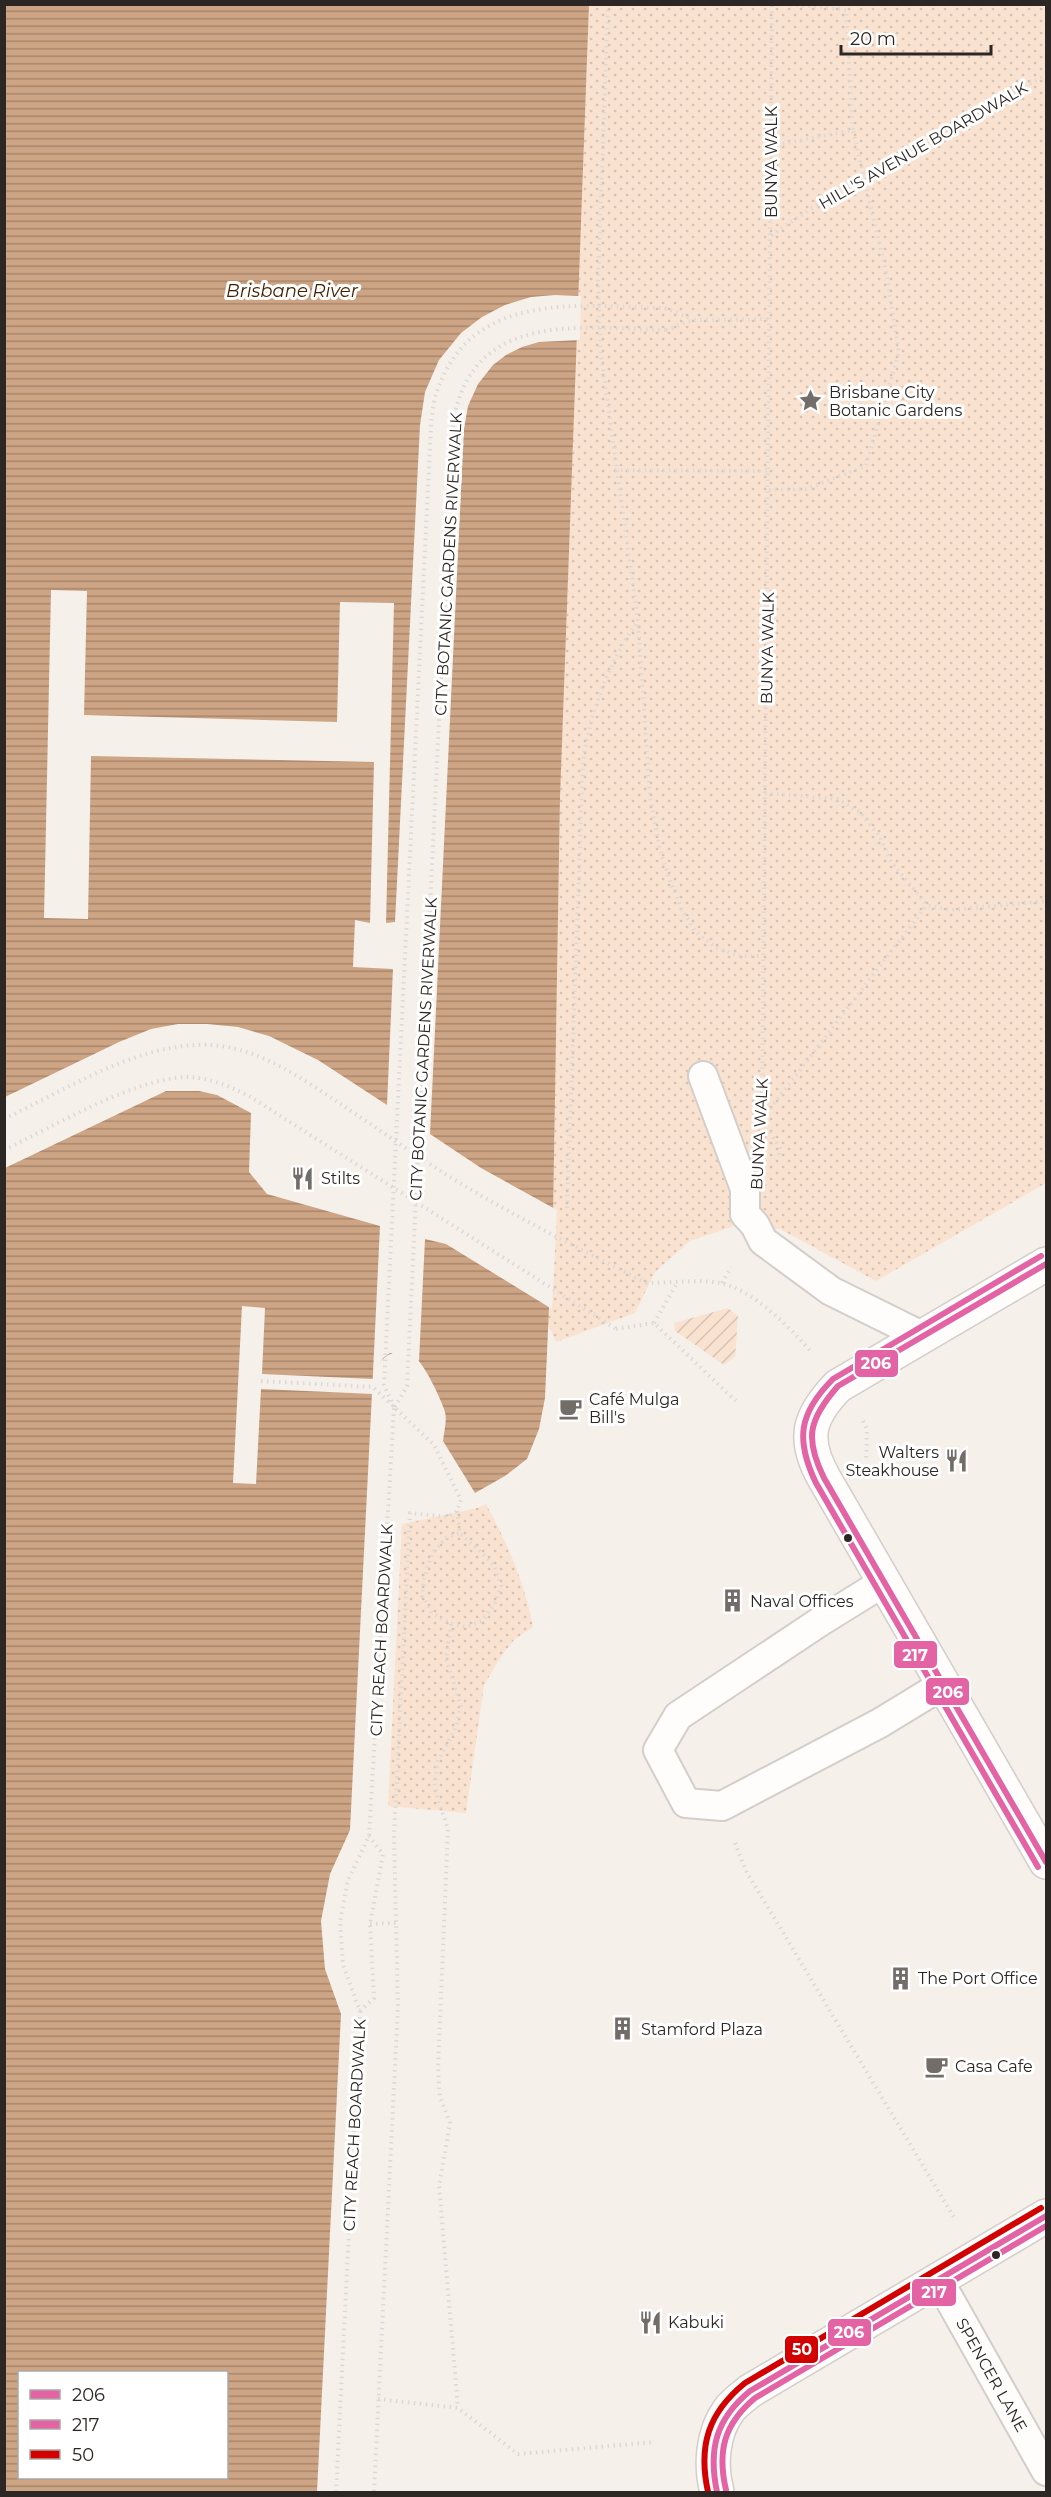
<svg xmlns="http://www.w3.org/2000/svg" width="1051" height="2497" viewBox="0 0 1051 2497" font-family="Montserrat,sans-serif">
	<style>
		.park { fill: url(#park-dots) }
		.garden { fill: url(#garden-furrows) }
		.water { fill: url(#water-rules); fill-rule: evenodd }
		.pier { fill: #f6f0eb }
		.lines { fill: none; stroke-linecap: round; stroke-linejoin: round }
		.lane-casing { stroke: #d3ceca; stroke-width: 32 }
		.secondary-casing { stroke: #d3ceca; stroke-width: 36 }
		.path { stroke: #dbd9d7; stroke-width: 4; stroke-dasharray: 1.5 4.5; stroke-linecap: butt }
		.lane { stroke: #fefdfc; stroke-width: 28 }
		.secondary { stroke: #fefdfc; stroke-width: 33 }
		.path-bridge { stroke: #dbd9d7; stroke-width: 4; stroke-dasharray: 1.5 4.5; stroke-linecap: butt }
		.bus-1-casing { stroke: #fff; stroke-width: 10 }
		.bus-2-casing { stroke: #fff; stroke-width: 10 }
		.bus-3-casing { stroke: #fff; stroke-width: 10 }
		.bus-1 { stroke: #e463a4; stroke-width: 6 }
		.bus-2 { stroke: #e463a4; stroke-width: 6 }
		.bus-3 { stroke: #d20000; stroke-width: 6 }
		.bus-dot { fill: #2c2724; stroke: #fff; stroke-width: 2 }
		.labels { text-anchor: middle; stroke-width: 6; stroke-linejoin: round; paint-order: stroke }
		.street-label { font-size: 16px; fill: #2c2724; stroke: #fff }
		.poi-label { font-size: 16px; fill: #2c2724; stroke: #fff; text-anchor: start }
		.water-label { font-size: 18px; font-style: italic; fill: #452100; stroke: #fff }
		.line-badge { stroke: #fff; stroke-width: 2 }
		.badge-label { font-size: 16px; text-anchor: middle; font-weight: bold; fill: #fff }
	</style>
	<defs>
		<pattern id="park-dots" width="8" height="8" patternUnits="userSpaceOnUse" patternTransform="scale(1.5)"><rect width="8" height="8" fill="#fae2d0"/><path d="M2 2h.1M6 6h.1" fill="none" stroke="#d6c2b2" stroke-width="1.8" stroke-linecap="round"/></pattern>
		<pattern id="garden-furrows" width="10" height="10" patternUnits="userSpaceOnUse" patternTransform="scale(1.5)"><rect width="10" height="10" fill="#fae2d0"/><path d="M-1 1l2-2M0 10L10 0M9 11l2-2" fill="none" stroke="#d6c2b2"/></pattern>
		<pattern id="water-rules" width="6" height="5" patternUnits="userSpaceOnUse" patternTransform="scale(1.5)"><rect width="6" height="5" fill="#cda585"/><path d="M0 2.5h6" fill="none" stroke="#a7866d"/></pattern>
	</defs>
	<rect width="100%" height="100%" fill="#f6f0eb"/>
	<path class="park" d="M589 5H1046V1183L876 1281 780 1229 734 1226 690 1241 655 1272 635 1313 556 1342 548 1324 553 1217 560 798Z
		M486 1504C507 1543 525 1583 533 1627L514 1640 502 1655 484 1685 466 1813 388 1806 402 1524 477 1508Z"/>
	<path class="garden" d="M728 1308 738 1316 735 1357 724 1365 675 1331 674 1323Z"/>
	<path class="water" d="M5 5H589L560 798 553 1217 545 1398 539 1429 527 1459 505 1476 475 1493 443 1441C444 1431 448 1419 444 1409 440 1397 426 1368 417 1359 401 1343 381 1355 373 1373L350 1830 330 1874 321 1921 325 1969 341 2014 317 2492H5ZM20 2372H226V2478H20Z"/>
	<path class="pier" d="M555 295 581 296 580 340 539 342 522 347 506 355 493 365 478 384 468 406 464 429 430 1134 481 1168 557 1210 552 1309 446 1244 425 1239 419 1361 408 1353H390L383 1358 373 1373 380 1226 267 1194 249 1172 251 1113 217 1095 199 1091H166L5 1168V1097L119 1042 151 1029 178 1024H207L238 1027 269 1036 318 1060 387 1105 393 969 353 967 355 920 370 923 374 762 91 756 88 919 44 918 51 590 87 591 84 715 337 722 340 602 394 603 386 923 395 922 420 425 425 392 439 360 461 333 482 317 505 305 531 297Z
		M242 1306 265 1308 262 1374 373 1379V1394L261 1389 256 1484 233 1483Z"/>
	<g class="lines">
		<defs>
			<g id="lane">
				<path d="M703 1076 745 1189V1214L755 1225 763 1241 831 1291 922 1336"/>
				<path d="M884 1582 821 1621 678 1716 658 1750 686 1803 722 1806 880 1723 944 1684"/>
				<path id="s1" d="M938 2279 1046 2471"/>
			</g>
			<path id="secondary" d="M1046 1264 838 1386C808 1417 802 1439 824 1478L1046 1862
				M717 2492C710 2466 712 2433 729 2410 734 2403 743 2397 750 2391L1046 2216"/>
		</defs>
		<use href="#lane" class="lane-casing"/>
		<use href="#secondary" class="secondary-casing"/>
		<path class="path" d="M608 4 598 282 601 355 638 621 650 797 660 850 670 881 682 910 695 931 715 947 738 956H763
			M771 146 853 130 846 10 788 4
			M771 235 863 175 1046 75
			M665 308 693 319
			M666 330 693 320 769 319
			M615 470 770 471
			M769 490 806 489 866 466 899 352 886 272 853 130
			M765 793 837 799 860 812 880 837 891 862 927 905 951 910 1046 901
			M762 1111 772 4
			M763 1118 927 905
			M770 1132 780 1148 779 1158
			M567 1208 583 761C591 709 608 665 637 622
			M646 1283C670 1283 697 1279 720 1283 751 1288 793 1330 812 1353
			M722 1283 731 1267
			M654 1323 677 1283
			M616 1329 654 1323 739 1404
			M261 1381 373 1387 434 1445 461 1500 457 1511 448 1517 410 1513 394 1836 398 2006 374 2492
			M863 1421 867 1429 866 1461
			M457 1511 460 1533 494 1565 501 1586 495 1603 482 1621 466 1627 451 1624 432 1613 422 1596 424 1579 432 1553 447 1537 460 1533
			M451 1624 446 1659 461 1706 456 1727 437 1763 435 1784 438 1801 448 1828 438 2069 440 2097 450 2123 439 2186 458 2408
			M735 1843 746 1871 955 2219
			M370 1924 396 1923
			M360 2011 374 1998 370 1924 383 1854 369 1836
			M378 2399 458 2408 518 2454 655 2442
			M336 2492 360 2011 343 1965 340 1922 348 1880 369 1836 394 1408"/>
		<use href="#lane" class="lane"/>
		<use href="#secondary" class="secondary"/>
		<path class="path-bridge" d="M4 1119C63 1091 132 1047 197 1045 253 1042 301 1078 345 1107 386 1134 427 1164 470 1189 527 1223 587 1252 646 1283
			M4 1150C52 1127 137 1077 188 1077 210 1078 229 1086 249 1096L616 1329
			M394 1407 384 1385 431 426C432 416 433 404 436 394 470 289 579 306 665 308
			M395 1407 407 1386 453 429C454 420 455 410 458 402 486 310 592 329 666 330"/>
		<defs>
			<path id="bus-1" d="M1046 1264 838 1386C809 1419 804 1438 824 1478L1046 1862
				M717 2492C708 2449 716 2419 750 2391L1046 2216"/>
			<path id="bus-2" d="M1038 1867 816 1483C795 1439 799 1413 833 1379L1041 1256
				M726 2490C717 2451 724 2424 755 2398L1046 2226"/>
			<path id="bus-3" d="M708 2492C698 2446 708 2413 745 2383L1041 2208"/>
		</defs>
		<use href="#bus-1" class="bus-1-casing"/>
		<use href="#bus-2" class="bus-2-casing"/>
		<use href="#bus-3" class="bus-3-casing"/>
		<use href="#bus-1" class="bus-1"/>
		<use href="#bus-2" class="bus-2"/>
		<use href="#bus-3" class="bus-3"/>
	</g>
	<defs>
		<symbol id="sight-bare" viewBox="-9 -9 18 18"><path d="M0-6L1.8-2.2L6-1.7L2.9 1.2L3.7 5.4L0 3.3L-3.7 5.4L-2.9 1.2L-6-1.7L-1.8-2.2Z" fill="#736d6a" stroke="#fff" stroke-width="2.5" paint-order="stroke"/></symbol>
		<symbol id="restaurant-bare" viewBox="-9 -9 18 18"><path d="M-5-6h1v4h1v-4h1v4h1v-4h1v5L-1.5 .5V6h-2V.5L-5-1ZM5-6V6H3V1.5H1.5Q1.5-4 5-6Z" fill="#736d6a" stroke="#fff" stroke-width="2.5" paint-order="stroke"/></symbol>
		<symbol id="cafe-bare" viewBox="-9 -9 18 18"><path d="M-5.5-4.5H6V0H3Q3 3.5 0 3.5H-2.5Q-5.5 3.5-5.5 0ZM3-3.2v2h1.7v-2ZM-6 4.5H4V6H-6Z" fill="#736d6a" stroke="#fff" stroke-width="2.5" paint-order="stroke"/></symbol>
		<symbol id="building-bare" viewBox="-9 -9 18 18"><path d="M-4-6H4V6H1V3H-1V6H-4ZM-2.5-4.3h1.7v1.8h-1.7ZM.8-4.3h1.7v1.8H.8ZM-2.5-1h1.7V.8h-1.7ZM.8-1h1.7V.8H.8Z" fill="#736d6a" stroke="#fff" stroke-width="2.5" paint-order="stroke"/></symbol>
	</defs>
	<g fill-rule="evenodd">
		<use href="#sight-bare" x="794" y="384" width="33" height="33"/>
		<use href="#restaurant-bare" x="286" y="1162" width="33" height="33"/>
		<use href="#cafe-bare" x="554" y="1392" width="33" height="33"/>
		<use href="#restaurant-bare" x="940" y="1444" width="33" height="33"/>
		<use href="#building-bare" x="716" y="1584" width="33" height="33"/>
		<use href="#building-bare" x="884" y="1962" width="33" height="33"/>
		<use href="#building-bare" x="606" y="2012" width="33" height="33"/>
		<use href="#cafe-bare" x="920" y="2050" width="33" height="33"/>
		<use href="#restaurant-bare" x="634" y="2306" width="33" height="33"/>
	</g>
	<g class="bus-dot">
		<circle cx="848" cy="1538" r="5"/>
		<circle cx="996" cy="2255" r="5"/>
	</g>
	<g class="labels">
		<g class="street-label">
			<text transform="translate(923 145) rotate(-30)" y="6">HILL'S AVENUE BOARDWALK</text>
			<text transform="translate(771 162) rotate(-90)" y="6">BUNYA WALK</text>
			<text transform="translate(448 564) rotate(-87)" y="6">CITY BOTANIC GARDENS RIVERWALK</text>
			<text transform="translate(767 648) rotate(-89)" y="6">BUNYA WALK</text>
			<text transform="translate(423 1049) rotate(-87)" y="6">CITY BOTANIC GARDENS RIVERWALK</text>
			<text transform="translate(759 1134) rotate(-87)" y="6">BUNYA WALK</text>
			<text transform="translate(381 1630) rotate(-87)" y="6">CITY REACH BOARDWALK</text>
			<text transform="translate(354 2125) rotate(-87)" y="6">CITY REACH BOARDWALK</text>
			<text dy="6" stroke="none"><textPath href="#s1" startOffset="110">SPENCER LANE</textPath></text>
		</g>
		<g class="poi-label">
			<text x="829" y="398">Brisbane City<tspan x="829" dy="18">Botanic Gardens</tspan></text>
			<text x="321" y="1184">Stilts</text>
			<text x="589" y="1405">Café Mulga<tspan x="589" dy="18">Bill's</tspan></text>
			<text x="939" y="1458" text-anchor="end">Walters<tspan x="939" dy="18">Steakhouse</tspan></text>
			<text x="750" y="1607">Naval Offices</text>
			<text x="918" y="1984">The Port Office</text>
			<text x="641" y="2035">Stamford Plaza</text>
			<text x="955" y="2072">Casa Cafe</text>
			<text x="668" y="2328">Kabuki</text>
		</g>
		<g class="water-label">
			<text x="292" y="297">Brisbane River</text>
		</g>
	</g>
	<g class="line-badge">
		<rect x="854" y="1349" width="45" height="29" rx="6" fill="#e463a4"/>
		<rect x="893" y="1640" width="45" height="29" rx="6" fill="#e463a4"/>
		<rect x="925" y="1677" width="45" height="29" rx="6" fill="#e463a4"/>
		<rect x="911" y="2278" width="46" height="29" rx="6" fill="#e463a4"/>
		<rect x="827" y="2318" width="45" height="29" rx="6" fill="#e463a4"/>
		<rect x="784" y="2335" width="35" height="29" rx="6" fill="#d20000"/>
	</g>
	<g class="badge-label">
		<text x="876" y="1369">206</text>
		<text x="915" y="1661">217</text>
		<text x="948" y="1698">206</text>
		<text x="934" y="2298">217</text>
		<text x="849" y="2338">206</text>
		<text x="802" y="2355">50</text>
	</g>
	<rect width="1051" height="2497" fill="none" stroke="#2c2724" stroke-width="12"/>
	<rect x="18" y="2371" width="210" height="108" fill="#ffffff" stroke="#aba9a7" stroke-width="1.5"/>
	<rect x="30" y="2390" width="30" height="9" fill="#e463a4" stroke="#aba9a7" stroke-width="1.5"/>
	<text x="72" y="2401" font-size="18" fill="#2c2724">206</text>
	<rect x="30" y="2420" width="30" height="9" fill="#e463a4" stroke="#aba9a7" stroke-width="1.5"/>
	<text x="72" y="2431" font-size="18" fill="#2c2724">217</text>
	<rect x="30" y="2450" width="30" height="9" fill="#d20000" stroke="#aba9a7" stroke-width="1.5"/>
	<text x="72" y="2461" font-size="18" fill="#2c2724">50</text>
	<path d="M841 45v9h150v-9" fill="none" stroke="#2c2724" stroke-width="3"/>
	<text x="850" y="45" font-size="18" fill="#2c2724" stroke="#ffffff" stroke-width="4.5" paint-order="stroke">20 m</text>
</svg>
